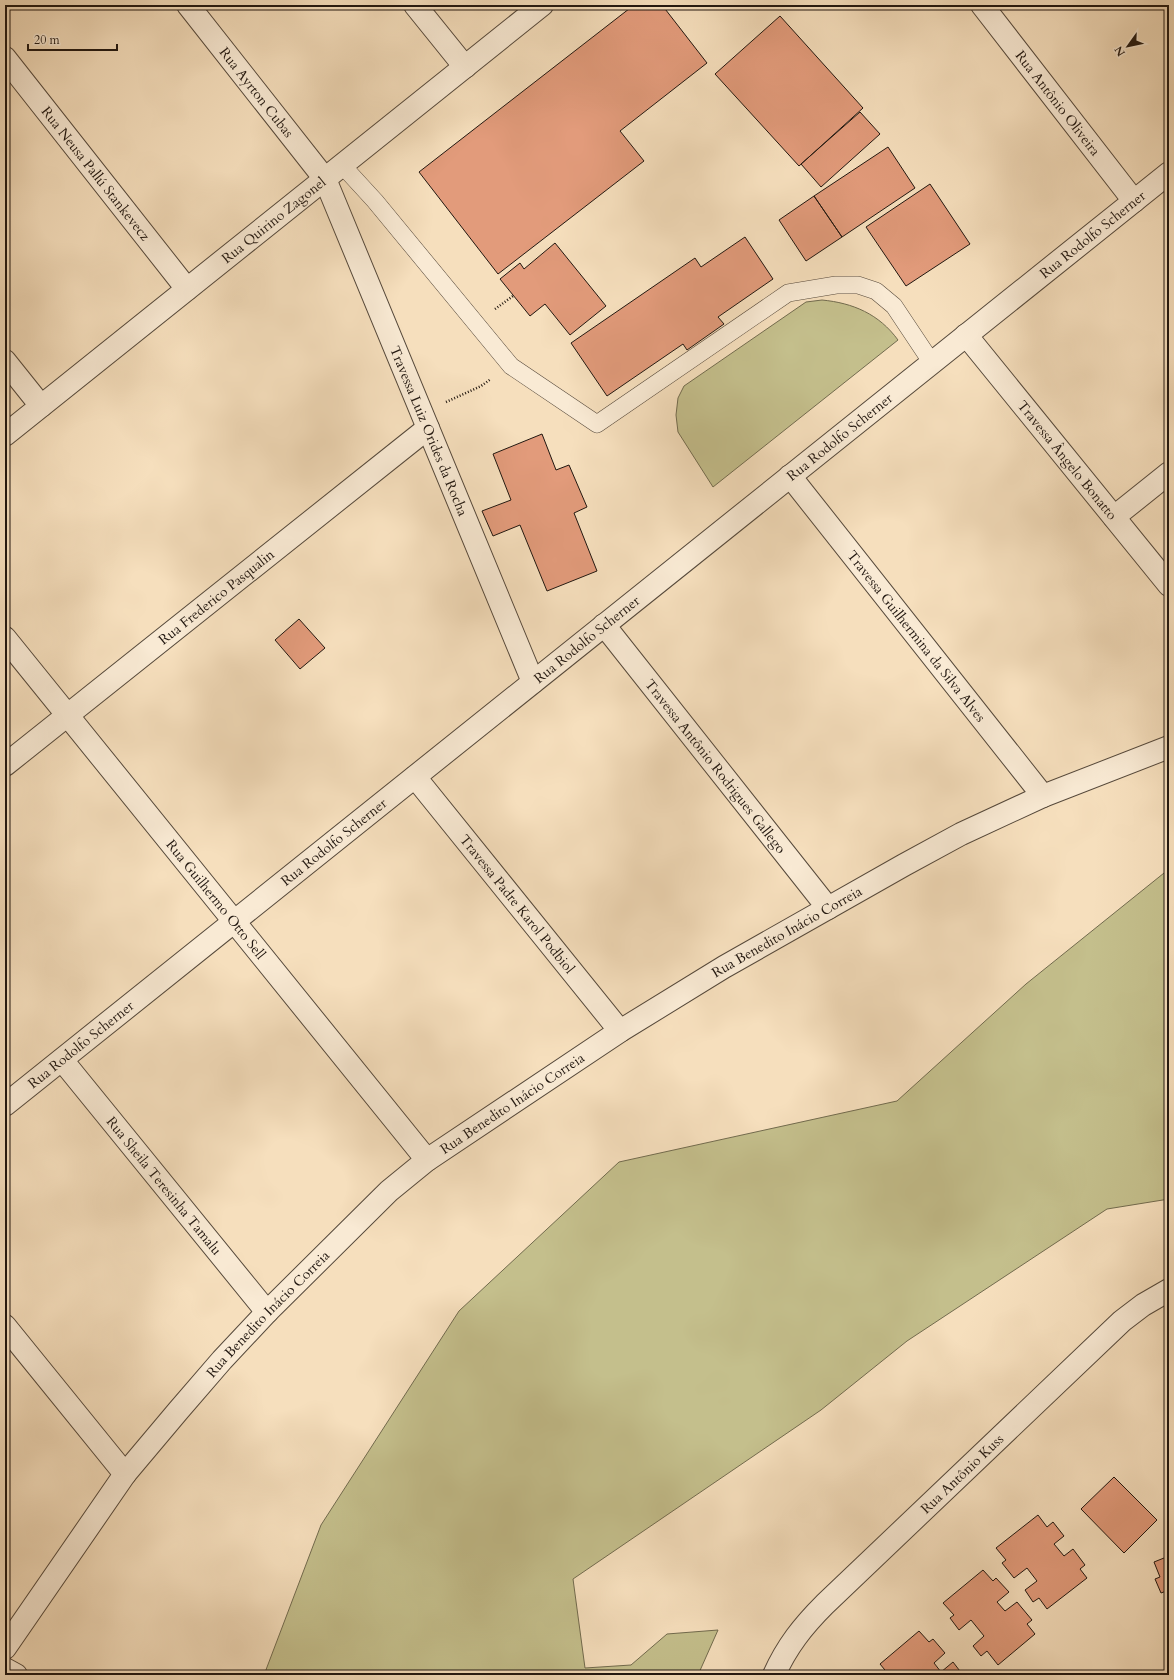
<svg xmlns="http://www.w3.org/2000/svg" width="1174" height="1680" viewBox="0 0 1174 1680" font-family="Cardo,serif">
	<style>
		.green { fill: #c4bf8c; stroke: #726b4e }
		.building { fill: #e29b7b; stroke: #211710 }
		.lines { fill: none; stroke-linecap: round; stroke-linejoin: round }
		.service-casing { stroke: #56493b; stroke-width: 18 }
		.minor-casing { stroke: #56493b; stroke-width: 24 }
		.tertiary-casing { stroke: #56493b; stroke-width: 24 }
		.path { stroke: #211710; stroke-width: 2.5; stroke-dasharray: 1 2; stroke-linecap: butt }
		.service { stroke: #f9ead4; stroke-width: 17 }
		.minor { stroke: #f9ead4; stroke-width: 22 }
		.tertiary { stroke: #f9ead4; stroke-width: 22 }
		.labels { text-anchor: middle; stroke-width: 3; stroke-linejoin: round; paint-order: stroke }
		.street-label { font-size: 14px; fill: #211710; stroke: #f9ead4 }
	</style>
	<rect width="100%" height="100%" fill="#f6dfbd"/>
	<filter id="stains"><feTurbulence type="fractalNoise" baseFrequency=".005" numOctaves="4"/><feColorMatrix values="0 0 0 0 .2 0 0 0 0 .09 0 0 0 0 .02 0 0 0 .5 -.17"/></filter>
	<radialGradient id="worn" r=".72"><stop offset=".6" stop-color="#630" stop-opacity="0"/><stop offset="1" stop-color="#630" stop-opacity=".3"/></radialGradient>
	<path class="green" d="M822 300C853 303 879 314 898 340L713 487 678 432 676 415 678 398 684 386 806 302Z
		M1169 869V1199L1107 1209 907 1341 821 1410 573 1579 585 1668 631 1665 667 1634 718 1630 698 1675H264L321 1525 459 1311 619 1162 897 1101 1026 984Z"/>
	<path class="building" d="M634 5H662L707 63 620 131 644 161 498 274 419 172Z
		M780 16 863 108 799 166 715 74Z
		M860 112 880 134 821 187 801 164Z
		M888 147 915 188 842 237 814 196Z
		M930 184 970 244 906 286 866 227Z
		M814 196 842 237 806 261 779 220Z
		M745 237 773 279 718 317 724 324 687 350 683 344 607 396 571 343 695 258 701 267Z
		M555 243 606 306 570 335 545 304 530 316 500 279 520 263 524 269Z
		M542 434 556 470 569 465 587 507 574 513 597 571 547 591 520 525 493 536 482 511 511 500 493 454Z
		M299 619 325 648 300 669 275 640Z
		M1114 1477 1157 1520 1124 1553 1081 1509Z
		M1038 1515 1047 1527 1053 1522 1064 1536 1054 1544 1064 1556 1073 1549 1085 1565 1080 1569 1087 1578 1047 1609 1039 1598 1033 1602 1025 1590 1037 1581 1027 1568 1014 1578 1002 1563 1006 1560 996 1548Z
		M1169 1556V1590L1161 1593 1155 1579 1160 1577 1154 1562Z
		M983 1570 993 1581 996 1578 1009 1592 997 1602 1005 1611 1017 1602 1032 1620 1027 1624 1035 1634 998 1665 987 1651 981 1656 973 1646 984 1636 971 1620 959 1630 950 1618 954 1615 943 1603Z
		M919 1631 929 1642 933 1639 945 1653 934 1663 941 1672 953 1662 963 1675H889L880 1664Z"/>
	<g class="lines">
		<defs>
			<path id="service" d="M342 165 375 201 511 366 597 424 788 293 836 285H858L876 291 894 306 932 363"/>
			<g id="minor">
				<path id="s1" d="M188 5 325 179 533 682"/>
				<path d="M415 5 465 67"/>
				<path id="s2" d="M982 5 1134 201"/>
				<path id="s3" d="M5 58 187 289"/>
				<path id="s4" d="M966 335 1169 585"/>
				<path d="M5 361 41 406"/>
				<path id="s5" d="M790 476 1043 796"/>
				<path d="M1114 517 1169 473"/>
				<path id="s6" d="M604 625 828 908"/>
				<path id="s7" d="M5 638 427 1160"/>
				<path id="s8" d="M5 765 428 428"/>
				<path id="s9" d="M415 777 620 1031"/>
				<path id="s10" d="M62 1060 267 1312"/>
				<path id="s11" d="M5 1105 1169 173"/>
				<path d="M5 1326 125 1474"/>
				<path id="s12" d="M5 1648 125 1474 178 1411 222 1360 267 1312 389 1191 427 1160 620 1031 724 967 904 865 961 834 1043 796 1169 747"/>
				<path d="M5 1669 16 1675"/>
				<path id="s13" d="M774 1675C787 1646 803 1626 825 1604L1122 1321 1143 1305 1169 1290"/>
			</g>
			<g id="tertiary">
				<path id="s14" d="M5 435 542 5"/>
			</g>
		</defs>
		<use href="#service" class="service-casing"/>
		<use href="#minor" class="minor-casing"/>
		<use href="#tertiary" class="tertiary-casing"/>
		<path class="path" d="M495 309 513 296
			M446 402 481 386 491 379"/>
		<use href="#service" class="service"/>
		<use href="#minor" class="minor"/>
		<use href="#tertiary" class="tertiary"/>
	</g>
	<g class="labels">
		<g class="street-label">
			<text dy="5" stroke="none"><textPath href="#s1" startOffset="111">Rua Ayrton Cubas</textPath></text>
			<text dy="5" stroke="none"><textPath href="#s2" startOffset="124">Rua Antônio Oliveira</textPath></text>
			<text dy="5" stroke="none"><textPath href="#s3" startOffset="147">Rua Neusa Pallú Stankevecz</textPath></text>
			<text dy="5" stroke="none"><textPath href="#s14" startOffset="344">Rua Quirino Zagonel</textPath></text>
			<text dy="5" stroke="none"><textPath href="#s11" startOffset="1393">Rua Rodolfo Scherner</textPath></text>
			<text dy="5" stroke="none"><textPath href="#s1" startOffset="494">Travessa Luiz Orides da Rocha</textPath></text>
			<text dy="5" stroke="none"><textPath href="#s11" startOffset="1069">Rua Rodolfo Scherner</textPath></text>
			<text dy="5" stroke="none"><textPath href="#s4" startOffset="161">Travessa Ângelo Bonatto</textPath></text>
			<text dy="5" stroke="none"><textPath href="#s8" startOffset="270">Rua Frederico Pasqualin</textPath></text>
			<text dy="5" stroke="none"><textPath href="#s5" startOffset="204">Travessa Guilhermina da Silva Alves</textPath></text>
			<text dy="5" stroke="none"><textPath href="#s11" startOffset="745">Rua Rodolfo Scherner</textPath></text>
			<text dy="5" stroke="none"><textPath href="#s6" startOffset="180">Travessa Antônio Rodrigues Gallego</textPath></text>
			<text dy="5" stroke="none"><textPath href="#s11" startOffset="421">Rua Rodolfo Scherner</textPath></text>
			<text dy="5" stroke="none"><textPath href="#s7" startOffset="336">Rua Guilhermo Otto Sell</textPath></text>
			<text dy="5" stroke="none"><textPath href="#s9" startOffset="163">Travessa Padre Karol Podbiol</textPath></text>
			<text dy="5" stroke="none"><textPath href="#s12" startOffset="1074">Rua Benedito Inácio Correia</textPath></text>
			<text dy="5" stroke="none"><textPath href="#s11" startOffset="97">Rua Rodolfo Scherner</textPath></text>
			<text dy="5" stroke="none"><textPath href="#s12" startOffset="750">Rua Benedito Inácio Correia</textPath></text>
			<text dy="5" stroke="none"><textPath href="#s10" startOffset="162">Rua Sheila Teresinha Tamalu</textPath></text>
			<text dy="5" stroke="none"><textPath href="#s12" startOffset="426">Rua Benedito Inácio Correia</textPath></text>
			<text dy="5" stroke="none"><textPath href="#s13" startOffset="277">Rua Antônio Kuss</textPath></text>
		</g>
	</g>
	<rect width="1174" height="1680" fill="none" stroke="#f6dfbd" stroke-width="20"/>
	<rect x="6" y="6" width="1162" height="1668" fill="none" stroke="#211710" stroke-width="2"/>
	<rect x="10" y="10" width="1154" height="1660" fill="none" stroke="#211710"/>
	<g transform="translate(1128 46) rotate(237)" stroke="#f9ead4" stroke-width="3" paint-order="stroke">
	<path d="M0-3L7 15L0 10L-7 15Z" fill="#211710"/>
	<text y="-6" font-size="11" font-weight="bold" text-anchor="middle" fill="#211710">N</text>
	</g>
	<path d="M28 44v6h89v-6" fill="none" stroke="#211710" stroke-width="2"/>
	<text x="34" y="44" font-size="12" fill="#211710" stroke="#f9ead4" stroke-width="3" paint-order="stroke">20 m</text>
	<rect width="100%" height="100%" filter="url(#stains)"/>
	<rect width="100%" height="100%" fill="url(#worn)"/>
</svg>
